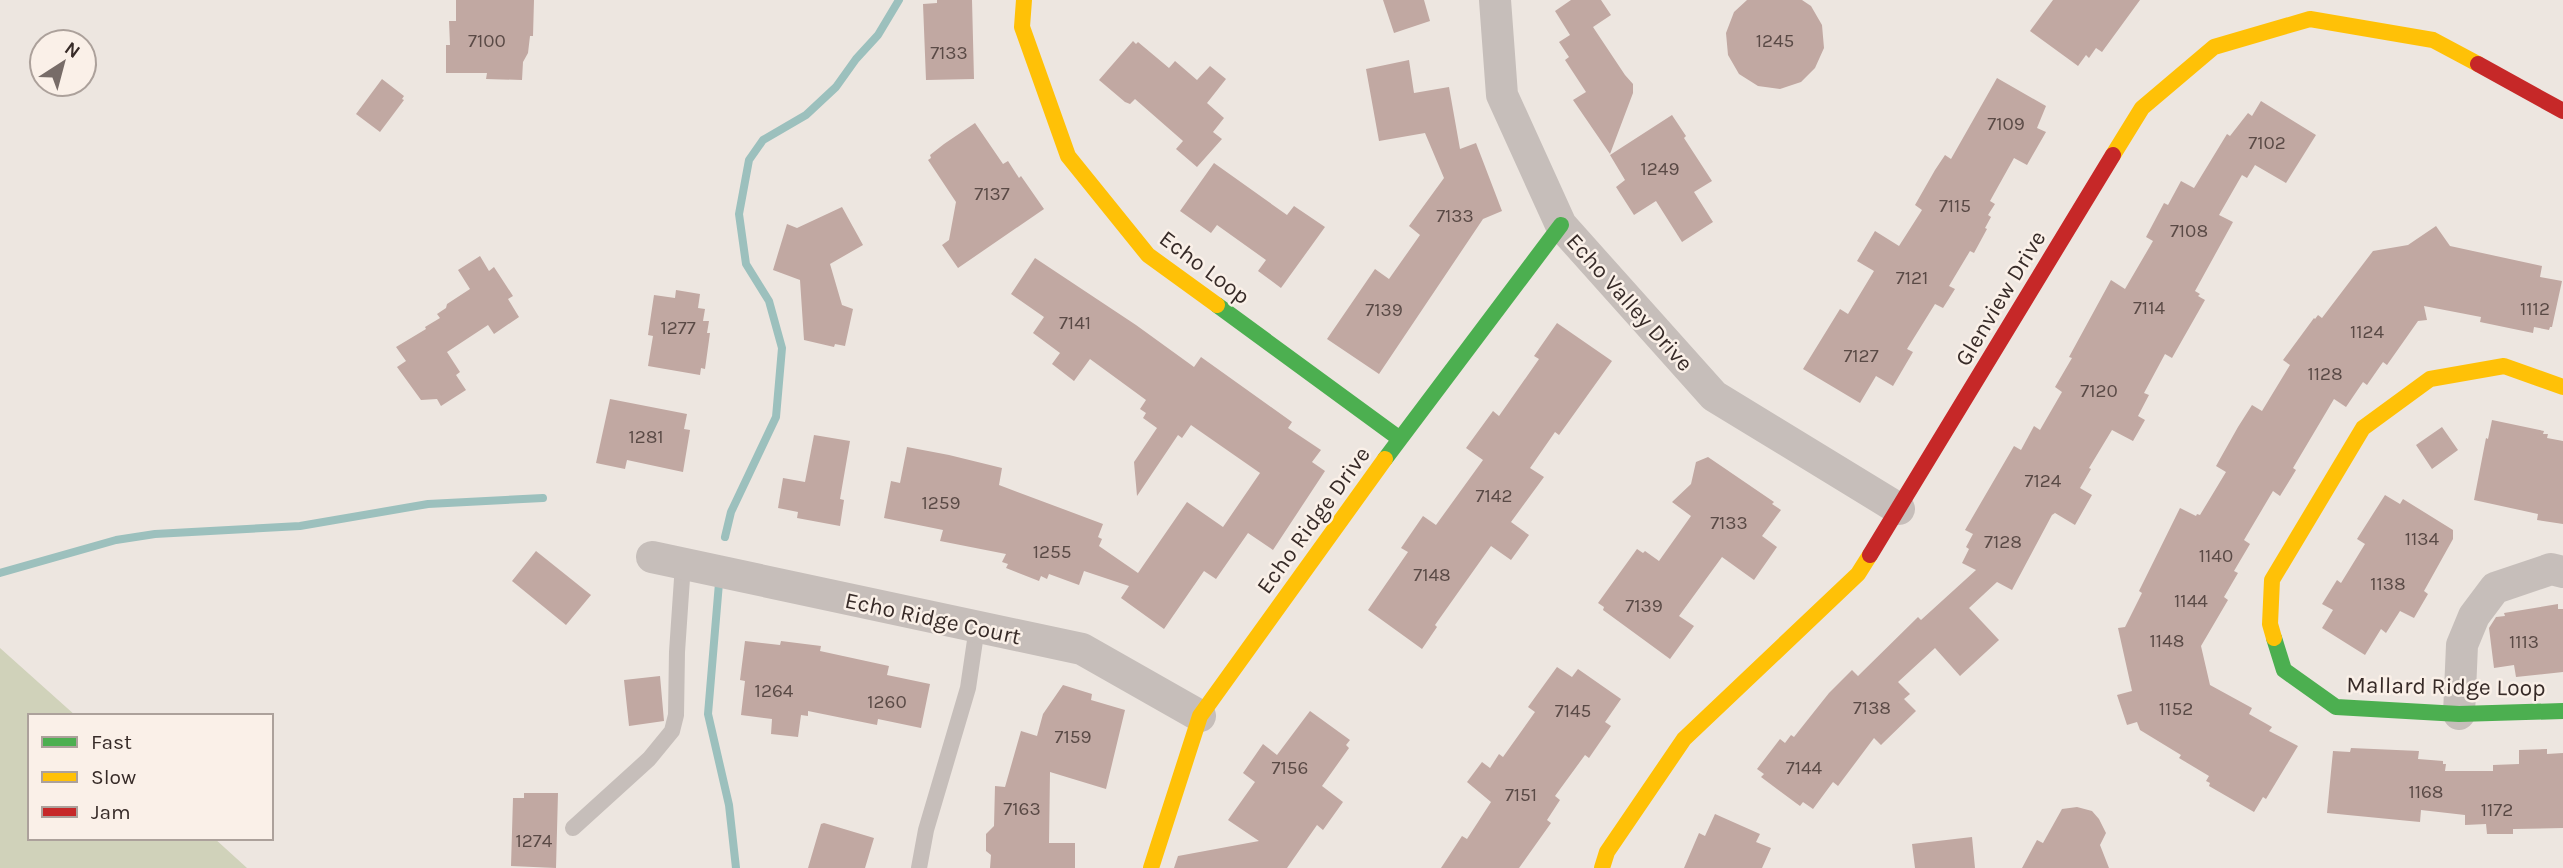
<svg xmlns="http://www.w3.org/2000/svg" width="2563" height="868" viewBox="0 0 2563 868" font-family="Karla,sans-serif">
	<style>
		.green { fill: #d0d2ba }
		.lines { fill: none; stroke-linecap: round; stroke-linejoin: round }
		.stream { stroke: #9cc0bd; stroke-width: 8 }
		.building { fill: #c1a8a2 }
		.lane { stroke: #c6beba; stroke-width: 16 }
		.street { stroke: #c6beba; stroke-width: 32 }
		.fast { stroke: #4caf50; stroke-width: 16 }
		.slow { stroke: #ffc107; stroke-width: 16 }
		.jam { stroke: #c62828; stroke-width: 16 }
		.labels { text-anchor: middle; stroke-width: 5; stroke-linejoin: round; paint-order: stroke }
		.number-label { font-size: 19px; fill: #5a4a46 }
		.street-label { font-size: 23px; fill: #372b28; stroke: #faf0e8 }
	</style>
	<rect width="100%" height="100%" fill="#ede6e0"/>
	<path class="green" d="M0 648 76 716H30V838H214L247 868H0Z"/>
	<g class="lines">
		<path class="stream" d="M725 537 731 512 776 417 782 348 769 301 746 264 739 214 749 160 763 140 806 115 836 87 856 59 878 35 899 0
			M0 573 116 540 155 534 300 526 428 504 543 498
			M719 583 708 714 729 805 736 868"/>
	</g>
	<path class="building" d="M456 0H534L533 36H530L528 53 523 62 522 80 486 79 487 73H446V45H450L449 21H456Z
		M937 0H972L974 79 926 80 923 4 937 3Z
		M1383 0H1424L1430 21 1394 33Z
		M1571 0H1601L1611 15 1593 27 1625 75 1633 84V93L1610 154 1573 100 1586 92 1565 60 1569 57 1559 42 1570 35 1555 11Z
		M1747 0H1802L1811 6 1822 25 1824 48 1815 68 1801 82 1780 89 1758 86 1739 74 1728 55 1726 33 1734 12Z
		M2053 0H2140L2102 52 2096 48 2089 58 2086 55 2078 66 2030 31Z
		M1133 41 1136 44 1138 42 1169 68 1175 61 1197 80 1210 66 1226 79 1207 103 1224 118 1213 132 1222 139 1197 167 1176 149 1183 141 1135 99 1130 104 1125 102 1099 80Z
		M1409 60 1414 93 1449 87 1460 149 1476 143 1502 211 1483 219 1379 374 1327 339 1375 269 1389 279 1420 235 1409 226 1444 178 1425 133 1379 141 1366 69Z
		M1997 78 2046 106 2037 128 2046 132 2027 165 2014 158 1990 201 1995 204 1988 215 1991 217 1985 228 1987 229 1974 253 1970 251 1949 286 1955 289 1943 308 1935 304 1907 349 1913 352 1893 386 1876 376 1860 403 1803 369 1840 309 1848 314 1874 271 1857 261 1875 231 1899 246 1922 210 1915 205 1935 170 1945 155 1951 159Z
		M382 79 404 96 402 99 404 100 380 132 356 114Z
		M2261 101 2316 135 2286 183 2255 165 2247 178 2242 175 2219 215 2233 222 2195 291 2200 294 2198 296 2205 300 2172 358 2165 354 2144 393 2149 395 2138 416 2145 420 2133 441 2112 430 2089 468 2091 469 2080 488 2092 495 2075 525 2055 513 2052 515 2012 590 1997 582 1969 608 1999 640 1960 676 1935 648 1898 682 1910 694 1904 699 1916 711 1881 745 1874 738 1838 786 1833 782 1813 809 1803 802 1800 806 1761 777 1764 774 1757 769 1780 739 1785 743 1791 735 1794 737 1829 693 1852 670 1858 676 1918 617 1921 620 1976 570 1962 563 1969 549 1966 547 1973 534 1965 530 2014 446 2021 450 2034 426 2040 430 2062 392 2055 387 2072 358 2069 357 2111 280 2125 289 2153 241 2146 237 2164 203 2168 205 2181 181 2194 188 2227 134 2230 136 2248 113 2252 116Z
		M1672 115 1686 136 1684 138 1712 181 1694 192 1713 222 1682 242 1656 201 1634 215 1616 187 1625 180 1610 155Z
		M975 123 1003 164 1008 161 1019 178 1021 176 1044 209 958 268 942 245 949 240 956 202 928 160 931 158 930 155 944 144Z
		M1214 163 1287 215 1294 206 1325 227 1281 288 1258 271 1266 260 1217 225 1211 233 1180 211Z
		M842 207 863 245 830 264 842 305 853 309 845 346 835 344 834 347 804 340 800 280 773 270 787 224 797 228Z
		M2436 226 2450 246 2542 266 2540 277 2562 281 2552 327H2550L2549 330 2534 327 2533 333 2480 322 2481 317 2424 306 2427 320 2418 321 2387 365 2383 362 2367 385 2363 382 2346 407 2334 399 2293 468 2296 470 2280 496 2273 491 2244 540 2250 544 2234 571 2238 573 2224 597 2228 600 2201 646 2210 685 2252 708 2249 714 2272 727 2269 731 2298 746 2266 799 2263 797 2254 812 2209 786 2210 783 2206 781 2209 776 2179 758 2181 755 2140 730 2137 722 2127 725 2117 695 2132 691 2118 628 2125 627 2142 593 2139 591 2180 508 2196 516 2197 514 2200 515 2226 472 2216 466 2238 427 2252 405 2262 411 2290 365 2283 360 2314 318 2315 319 2318 315 2322 318 2373 251 2408 245Z
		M480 256 489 271 494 267 513 296 508 299 519 317 494 334 488 325 447 352 460 372 456 375 466 390 441 406 437 399 421 400 397 367 406 361 396 347 426 329 425 327 440 318 437 314 446 308 447 304 470 289 458 270Z
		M1035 258 1136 325 1194 367 1201 357 1292 422 1288 428 1321 450 1312 462 1325 471 1273 550 1248 533 1216 579 1204 571 1164 629 1121 598 1129 586 1084 571 1079 585 1049 574 1047 579 1041 576 1039 581 1006 568 1008 564 1002 562 1006 554 940 541 943 530 884 518 891 481 900 483 907 447 949 455 1002 468 999 485 1103 524 1098 537 1102 539 1099 546 1138 573 1187 502 1223 527 1260 473 1191 425 1182 438 1178 435 1137 496 1134 462 1157 428 1143 418 1146 413 1140 409 1146 400 1090 359 1074 381 1052 364 1060 353 1033 333 1044 317 1011 294Z
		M676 290 700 294 698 308 705 309 703 321H709L707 333H710L705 369 701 368 700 375 648 366 653 336 648 335 654 295 675 298Z
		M1557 323 1612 361 1559 435 1555 432 1530 468 1544 477 1511 522 1529 535 1511 560 1491 546 1435 625 1437 627 1422 649 1368 610 1408 552 1401 548 1423 516 1436 525 1483 460 1466 448 1493 411 1499 416 1539 359 1534 356Z
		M610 399 687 414 684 429 690 430 683 472 627 460 625 469 596 463Z
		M2492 420 2544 431 2543 434H2548L2547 438 2563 441V524L2537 520 2538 514 2474 500 2486 438 2488 439Z
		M2442 427 2458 450 2432 469 2416 445Z
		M814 435 850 441 840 499 844 500 840 526 797 518 798 512 778 508 783 478 805 482Z
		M1708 457 1774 502 1772 504 1781 510 1762 536 1777 547 1754 580 1722 557 1679 616 1694 626 1670 659 1603 610 1604 607 1598 603 1637 549 1643 553 1645 551 1659 561 1691 516 1672 502 1691 484 1696 462Z
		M2385 495 2400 504 2403 499 2453 530V539L2424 591 2428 594 2414 618 2400 611 2386 633 2381 629 2365 655 2322 628 2333 610 2322 604 2337 580 2341 583 2365 544 2357 539Z
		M536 551 591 595 566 625 512 581Z
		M2558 604V609H2563V672L2516 677 2514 665 2494 668 2489 628 2496 617 2505 616 2504 613Z
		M745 641 780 645 781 641 821 646 820 651 889 666 887 675 930 684 921 728 878 719 877 725 808 711V716L801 715 798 737 771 734 772 719 741 715 745 681 740 680Z
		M1557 667 1572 677 1578 669 1621 699 1605 722 1611 726 1589 758 1585 755 1555 796 1560 800 1547 820 1551 823 1519 868H1441L1462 836 1467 839 1491 802 1467 782 1482 762 1490 768 1499 754 1503 757 1535 712 1528 707Z
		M660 676 664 721 629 726 624 680Z
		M1063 685 1092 694 1091 700 1125 710 1106 789 1050 772 1049 843H1075V868H990L991 855 986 851V834L994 826 995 786 1005 787 1021 731 1037 736 1043 714Z
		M1310 711 1350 740 1346 745 1349 748 1322 786 1343 802 1323 830 1317 825 1287 868H1174L1178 856 1259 841 1228 820 1255 782 1243 773 1263 744 1277 755Z
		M2351 748 2419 751 2418 759 2443 761V764H2446L2445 771H2493V765L2519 764V750L2547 749V754L2563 753V828L2513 829V834H2487L2486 824 2465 825V815L2421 810 2420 822 2327 813 2333 751 2350 752Z
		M524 793H558L556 868 511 866 513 798H524Z
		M2077 807 2092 811 2099 819 2106 833 2100 845 2109 868H2022L2037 840 2043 843 2062 809Z
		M1715 814 1760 834 1756 842 1771 848 1762 868H1684L1699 833 1705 836Z
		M824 823 874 838 865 868H808L821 824Z
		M1972 837 1975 868H1915L1912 844Z"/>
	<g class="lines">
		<path class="lane" d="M573 828 649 759 672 731 676 715 677 652 683 564
			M919 868 926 830 968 688 977 627"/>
		<path class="street" d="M1495 0 1502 95 1561 225 1714 396 1899 509
			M652 557 1082 649 1200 716
			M2459 714 2462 645 2474 616 2495 588 2551 569 2563 572"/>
		<path class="fast" d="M1217 305 1400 439
			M1385 459 1561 225
			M2274 638 2284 670 2336 707 2459 714 2563 711"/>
		<path class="slow" d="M1024 0 1022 27 1068 156 1148 255 1217 305
			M2113 155 2142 108 2214 47 2310 19 2433 40 2478 64
			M2274 638 2270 624 2272 580 2363 428 2430 379 2504 366 2563 387
			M1151 868 1200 716 1385 459
			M1602 868 1607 852 1684 739 1858 574 1870 555"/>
		<path class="jam" d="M2478 64 2563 111
			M1870 555 2113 155"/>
	</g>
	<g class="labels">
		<g class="number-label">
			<text x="487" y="47">7100</text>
			<text x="1775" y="47">1245</text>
			<text x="949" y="59">7133</text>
			<text x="2006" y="130">7109</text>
			<text x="2267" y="149">7102</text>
			<text x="1660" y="175">1249</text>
			<text x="992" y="200">7137</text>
			<text x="1955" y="212">7115</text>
			<text x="1455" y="222">7133</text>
			<text x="2189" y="237">7108</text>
			<text x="1912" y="284">7121</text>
			<text x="2149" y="314">7114</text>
			<text x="2535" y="315">1112</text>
			<text x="1384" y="316">7139</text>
			<text x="1075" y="329">7141</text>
			<text x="678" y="334">1277</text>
			<text x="2367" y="338">1124</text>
			<text x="1861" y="362">7127</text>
			<text x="2325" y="380">1128</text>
			<text x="2099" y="397">7120</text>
			<text x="646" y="443">1281</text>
			<text x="2043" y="487">7124</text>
			<text x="1494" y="502">7142</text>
			<text x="941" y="509">1259</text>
			<text x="1729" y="529">7133</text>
			<text x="2422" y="545">1134</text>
			<text x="2003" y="548">7128</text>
			<text x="1052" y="558">1255</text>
			<text x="2216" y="562">1140</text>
			<text x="1432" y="581">7148</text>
			<text x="2388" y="590">1138</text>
			<text x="2191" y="607">1144</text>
			<text x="1644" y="612">7139</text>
			<text x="2167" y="647">1148</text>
			<text x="2524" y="648">1113</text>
			<text x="774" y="697">1264</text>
			<text x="887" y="708">1260</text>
			<text x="1872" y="714">7138</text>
			<text x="2176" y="715">1152</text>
			<text x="1573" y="717">7145</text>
			<text x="1073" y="743">7159</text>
			<text x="1290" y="774">7156</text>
			<text x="1804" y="774">7144</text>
			<text x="2426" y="798">1168</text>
			<text x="1521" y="801">7151</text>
			<text x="1022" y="815">7163</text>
			<text x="2497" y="816">1172</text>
			<text x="534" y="847">1274</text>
		</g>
		<g class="street-label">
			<text transform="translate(1205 267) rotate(37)" y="8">Echo Loop</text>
			<text transform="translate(2000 298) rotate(-59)" y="8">Glenview Drive</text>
			<text transform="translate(1630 302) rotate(48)" y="8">Echo Valley Drive</text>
			<text transform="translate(1313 520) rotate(-54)" y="8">Echo Ridge Drive</text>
			<text transform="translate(933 618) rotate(12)" y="8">Echo Ridge Court</text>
			<text transform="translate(2446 686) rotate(1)" y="8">Mallard Ridge Loop</text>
		</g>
	</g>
	<rect x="28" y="714" width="245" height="126" fill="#faf0e8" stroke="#aca19b" stroke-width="2"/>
	<rect x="42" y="737" width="35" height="10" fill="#4caf50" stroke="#aca19b" stroke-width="2"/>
	<text x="91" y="749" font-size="21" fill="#372b28">Fast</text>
	<rect x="42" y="772" width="35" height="10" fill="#ffc107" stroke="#aca19b" stroke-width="2"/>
	<text x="91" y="784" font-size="21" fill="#372b28">Slow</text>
	<rect x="42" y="807" width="35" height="10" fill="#c62828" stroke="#aca19b" stroke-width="2"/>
	<text x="91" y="819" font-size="21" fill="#372b28">Jam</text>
	<g transform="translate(63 63) rotate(36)"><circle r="33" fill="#faf0e8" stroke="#aca19b" stroke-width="2"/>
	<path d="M0-5L12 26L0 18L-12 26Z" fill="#776c68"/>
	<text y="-10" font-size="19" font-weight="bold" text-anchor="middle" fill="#372b28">N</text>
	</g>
</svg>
